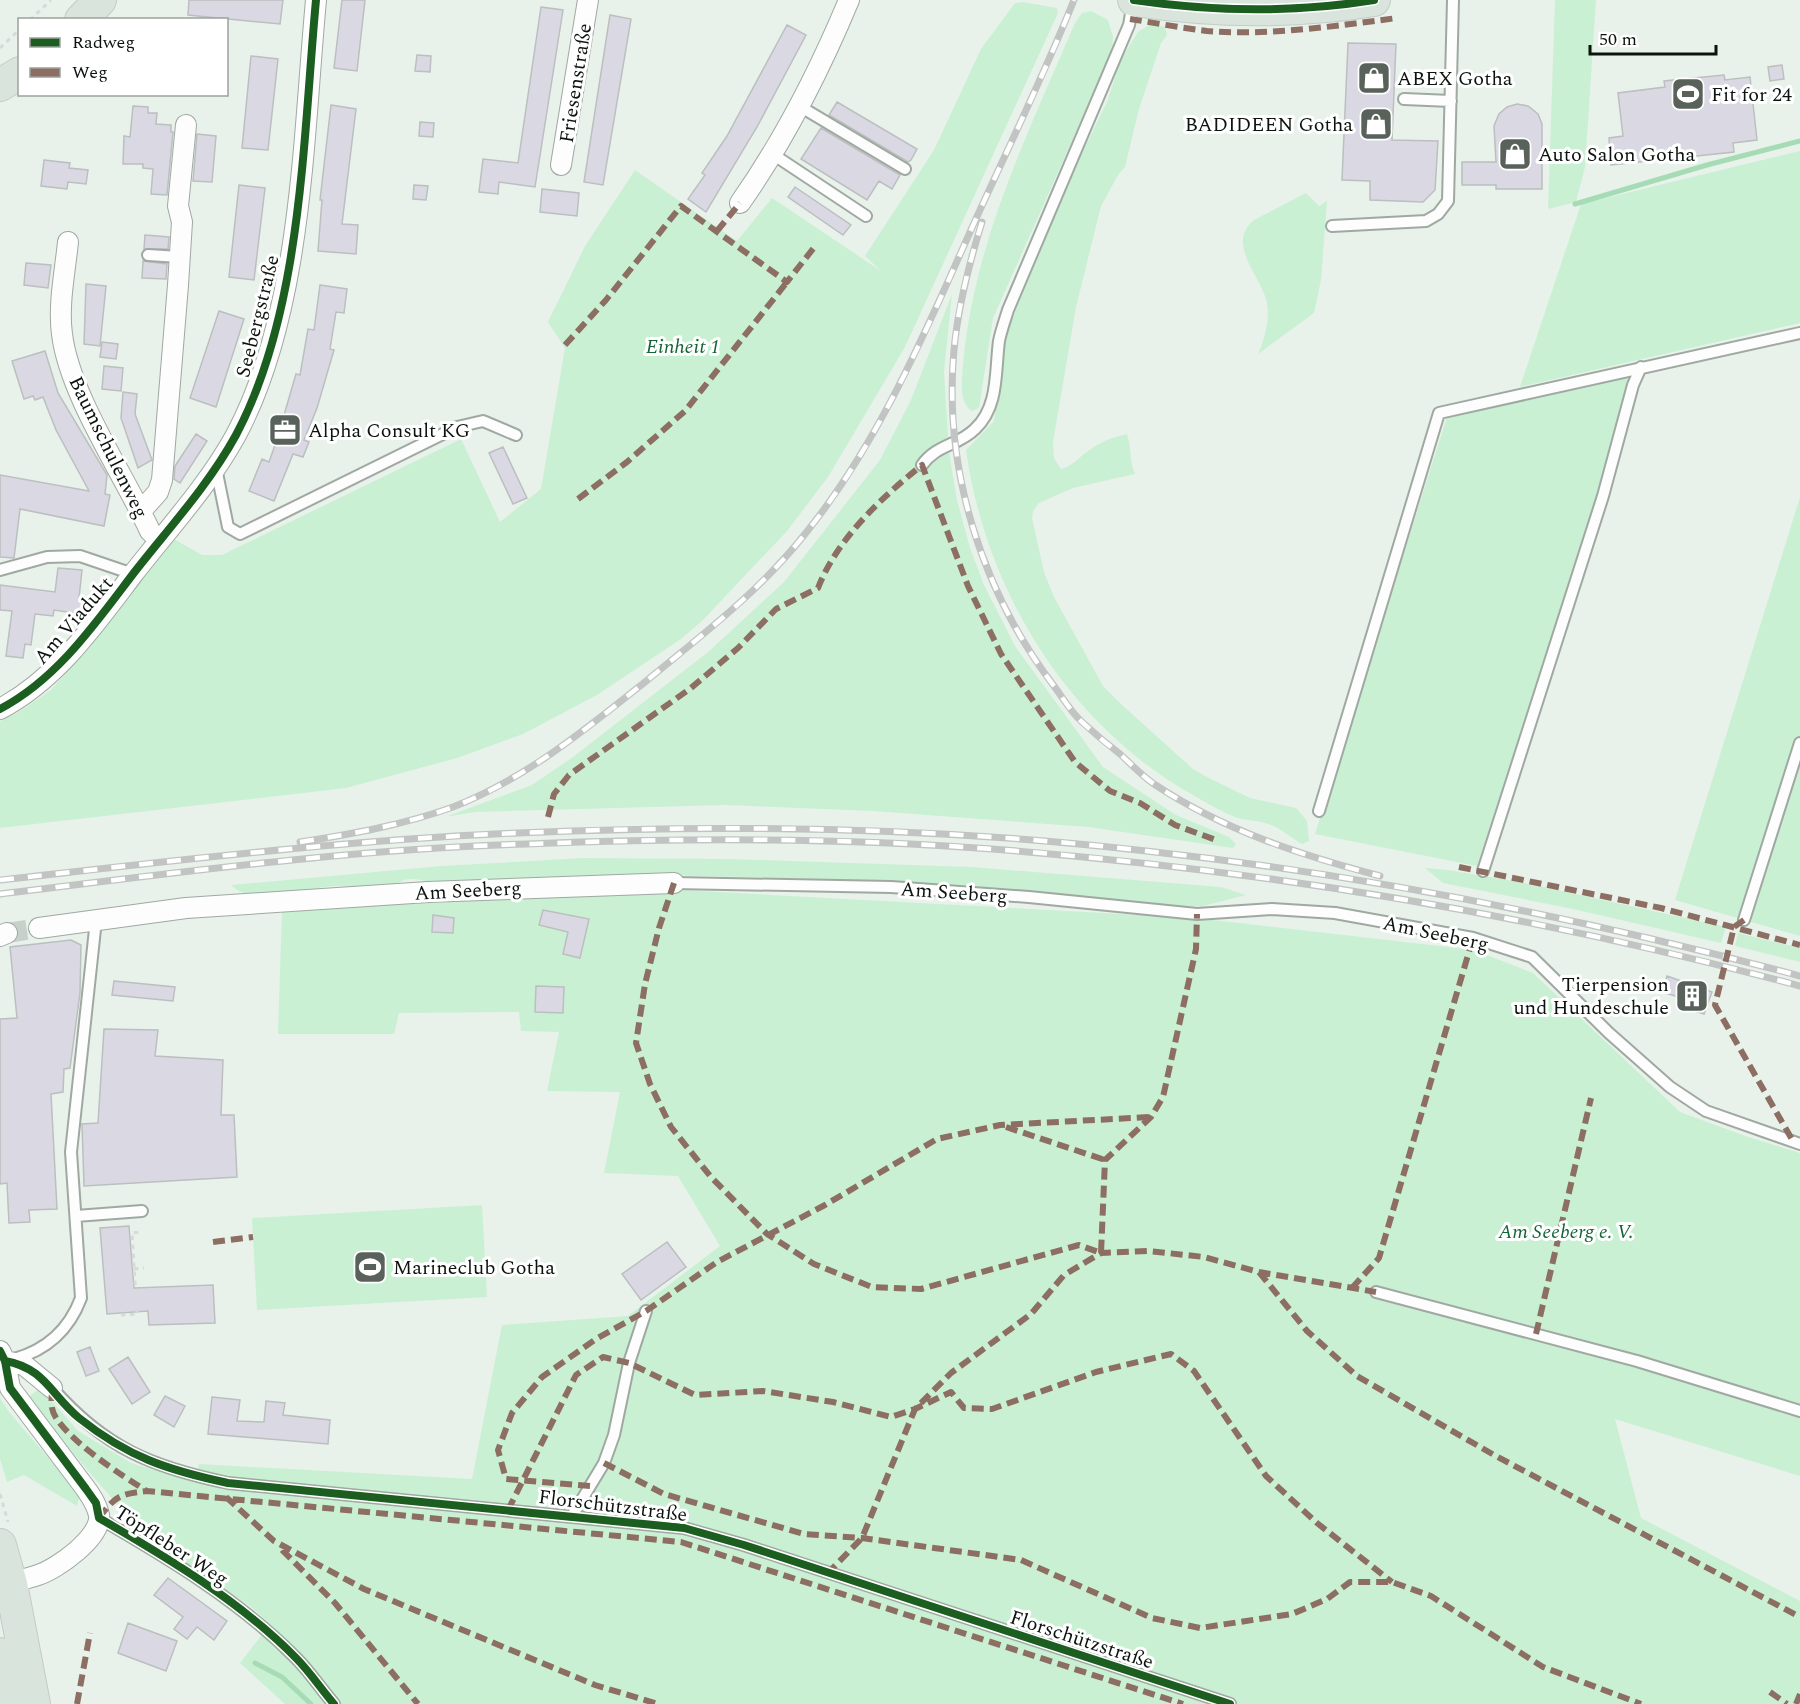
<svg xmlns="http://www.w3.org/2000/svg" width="1800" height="1704" viewBox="0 0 1800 1704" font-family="Spectral,serif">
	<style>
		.green { fill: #c9f0d3 }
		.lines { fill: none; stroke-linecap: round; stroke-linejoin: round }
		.stream { stroke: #a6dcb5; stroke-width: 5 }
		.building { fill: #dad9e3; stroke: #bbbfbf; stroke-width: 1.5 }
		.street-tunnel { stroke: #c7d1c9; stroke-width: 20; stroke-dasharray: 20 10; stroke-linecap: butt }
		.lane-casing { stroke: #a0a8a2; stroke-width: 14 }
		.street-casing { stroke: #a0a8a2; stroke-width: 22 }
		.primary-casing { stroke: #c6cbc8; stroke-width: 34 }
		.path { stroke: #d7dad8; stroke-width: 3; stroke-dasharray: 4.5 4.5; stroke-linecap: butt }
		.lane { stroke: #fcfdfc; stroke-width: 10 }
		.street { stroke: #fcfdfc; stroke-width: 20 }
		.primary { stroke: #d9e4dd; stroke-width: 32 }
		.rail-casing { stroke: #c1c4c2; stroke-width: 7 }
		.rail { stroke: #fff; stroke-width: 4.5; stroke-dasharray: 14; stroke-linecap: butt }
		.quiet { stroke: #8d6e63; stroke-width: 6; stroke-dasharray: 12 6; stroke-linecap: butt }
		.cycleway-casing { stroke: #fff; stroke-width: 11 }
		.cycleway { stroke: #1b5e20; stroke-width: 8 }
		.labels { text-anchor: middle; stroke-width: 6; stroke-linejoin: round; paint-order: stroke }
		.poi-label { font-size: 20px; fill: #0c130e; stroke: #fff; text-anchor: start }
		.street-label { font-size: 20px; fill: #0c130e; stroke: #fff }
		.park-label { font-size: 20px; font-style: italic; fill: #136436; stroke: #fff }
	</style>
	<rect width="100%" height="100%" fill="#e8f2ea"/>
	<path class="green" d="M1555 0H1596L1585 167 1576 202 1548 209Z
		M1023 2 1057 8 1058 13 905 347 828 477 787 531 702 621 681 639 597 695 523 734 457 758 346 788 0 828V721L17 713 51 690 106 626 172 538 202 555H222L461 439 500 522 541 489 565 348 548 322 585 246 635 170 737 241 772 198 881 271 865 256 934 150 981 49 1015 3Z
		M1091 11 1108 20 1113 37 1112 51 993 318 979 408 972 411C958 402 962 379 963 364 974 242 1027 135 1075 23L1082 13Z
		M1151 24 1165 27 1167 35 1161 43 1139 109 1125 167 1118 175 1101 206 1076 307 1053 442 1054 458 1061 469C1073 466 1078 458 1088 451 1100 442 1113 437 1127 434 1132 448 1129 461 1135 474L1073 488 1039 503 1033 511 1032 518 1044 572 1054 597 1103 686 1122 705 1193 769 1207 777 1250 798 1296 808 1307 821 1309 841 1302 844C1291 838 1282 829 1271 825 1260 820 1246 821 1235 817 1223 812 1210 805 1198 798 1070 728 986 593 966 450L994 421 1005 336 1073 171 1107 102 1121 59 1138 32Z
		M1800 151V323L1520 387 1581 204Z
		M1306 193 1319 206 1327 201 1321 280 1314 313 1258 354C1265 339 1271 315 1266 299 1259 275 1226 242 1254 220Z
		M952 294 944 372 949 452 957 500 970 548 984 585 1015 646 1103 767 1176 815 1229 837 1236 844 1233 848 1088 827 873 811 725 805 475 812 445 817 532 785 573 757 708 652 784 582 880 460 911 400Z
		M1628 377 1627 398 1609 461 1477 866 1315 834 1447 417Z
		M1800 497V936L1675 900Z
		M584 858 730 859 971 867 1221 887 1246 895 1203 906 1171 907 980 888 858 880 661 875 443 886C433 884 422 879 412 879 400 879 393 887 382 890 367 894 355 887 341 886 307 884 260 912 231 885L441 866Z
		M1425 868 1448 870 1530 884 1726 927 1721 943 1573 909 1443 883Z
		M663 889 1195 918 1474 950 1533 973 1680 1112 1748 1137 1800 1153V1476L1615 1419 1641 1518 1800 1601V1704H341L270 1624 250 1606 142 1533 26 1399 40 1388 78 1431 131 1463 194 1482 199 1464 472 1479 502 1325 628 1316 720 1246 678 1176 604 1173 620 1092 547 1091 559 1032 521 1031 519 1012 399 1013 394 1034H278L282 909Z
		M1738 933 1800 948V962L1735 946Z
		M482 1205 487 1297 257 1310 252 1218Z
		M0 1398 9 1412 80 1495 77 1506 24 1475 7 1482 0 1459Z
		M264 1632 317 1689 326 1704H285L240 1663Z"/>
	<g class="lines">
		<path class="stream" d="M1575 204 1707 165 1800 141
			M255 1663 282 1677 311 1704"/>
	</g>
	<path class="building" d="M189 0H283L280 24 188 15Z
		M342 0H365L357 71 334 68Z
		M541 7 563 10 535 187 499 182 498 194 479 192 483 159 518 163Z
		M610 15 631 19 603 185 584 182Z
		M787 25 806 35 757 127 706 212 688 199 705 175 702 173 727 136Z
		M1348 43 1396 44 1392 140 1438 141 1435 190 1423 202 1370 200V181L1342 180Z
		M417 55 431 56 430 72 415 71Z
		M251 56 278 59 268 150 242 148Z
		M1782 65 1784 79 1770 81 1768 67Z
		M1724 75 1725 80 1750 77 1757 140 1733 143 1734 152 1611 165 1609 138 1623 136 1618 93 1665 87 1664 81Z
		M837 102 917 149 911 160 908 162 829 115Z
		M1517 104 1528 106 1538 114 1542 124V189H1496V185H1462V162H1496L1494 126 1499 114 1507 107Z
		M331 105 356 109 342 224 358 225 356 254 318 251 322 200H320Z
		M133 106 148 107V113H157L156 124 171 125V132H173L167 195 151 194 153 169 143 168V164H123L124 136 130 137Z
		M420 122 434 123 433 137 419 136Z
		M821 128 900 175 892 189 879 181 867 200 801 159Z
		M197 134 216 136 212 182 193 181Z
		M44 160 70 163 69 168 88 170 86 184 68 182 67 189 41 186Z
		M239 185 265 188 254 280 229 277Z
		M414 185 428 186 426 200 413 199Z
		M795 187 851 225 843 235 788 197Z
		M542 189 579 193 577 216 540 212Z
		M145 235 169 237 168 249H144Z
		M143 261 167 264 166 279 142 278Z
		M26 263 51 265 48 288 24 285Z
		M86 284 106 286 100 346 84 344Z
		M320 285 347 289 344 313 336 312 330 349 334 350 317 408 304 440 309 442 303 457 293 454 274 501 249 491 262 459 269 462 280 431 276 430 281 414 284 415 296 374 300 375 308 329 314 330Z
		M219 311 244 319 216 407 190 398Z
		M102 342 118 344 116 359 100 357Z
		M45 351 58 393 107 475 105 494 110 495 104 526 20 509 14 558 0 557V475L89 491 56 430 43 397 35 400 33 396 24 399 12 361Z
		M104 366 123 368 121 391 102 389Z
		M123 392 137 394 135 414 152 460 138 468 121 418Z
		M196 434 207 441 180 483 174 479 175 466Z
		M503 447 527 498 513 504 489 453Z
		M58 568 82 570 79 598 90 599 88 613 87 615 54 610 53 616 35 614 31 645 25 644 23 658 6 656 12 611 0 610V585L55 592Z
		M543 910 589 919 580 958 563 954 568 932 539 925Z
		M433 915 454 918 453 933 432 932Z
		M71 940 81 945 80 993 70 1068 64 1069 63 1092 51 1094 57 1209 29 1210 30 1222 9 1223 7 1183 0 1184V1019L17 1018 10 947Z
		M1667 976 1712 992 1704 1014 1682 1007 1685 999 1662 992Z
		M114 981 175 987 173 1001 112 995Z
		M536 986 564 987 563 1013 535 1012Z
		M104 1029 158 1030 155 1056 223 1060 221 1115H234L237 1177 84 1186 82 1124 98 1123Z
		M129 1226 134 1288 213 1285 215 1323 149 1325 148 1311 107 1314 100 1228Z
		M667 1242 686 1267 641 1300 622 1274Z
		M90 1347 99 1371 86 1376 77 1352Z
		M128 1357 150 1392 132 1404 109 1369Z
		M165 1396 185 1406 174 1427 154 1415Z
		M212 1397 240 1400 237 1421 264 1422 266 1401 285 1403 283 1415 330 1420 328 1444 208 1434Z
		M168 1578 227 1621 214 1640 197 1627 187 1639 174 1629 183 1617 154 1595Z
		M128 1623 177 1641 166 1671 118 1653Z"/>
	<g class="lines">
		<path class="street-tunnel" d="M7 933 39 928"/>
		<defs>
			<path id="lane" d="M1404 99 1451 101
				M801 107 905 169
				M774 155 866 216
				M1332 226 1426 221 1438 214 1448 201 1453 0
				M148 255 180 257
				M922 465C937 444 958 446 975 429 999 407 995 371 999 341 1001 331 1005 320 1008 310L1129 25 1133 2
				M216 468 228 527 240 534 457 427 483 421 516 435
				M0 570 47 557 80 556 133 574
				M1319 811 1439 413 1800 333
				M1483 871 1603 496 1633 385 1641 367
				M674 883 891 887 1029 897 1197 914 1272 909 1335 913 1473 938 1532 957 1609 1033 1670 1087 1706 1111 1800 1144
				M1744 920 1800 743
				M76 1216 142 1211
				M1376 1292 1637 1361 1800 1411
				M14 1359C47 1350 69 1330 81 1298L71 1152 96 920
				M52 1388C105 1448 151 1467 228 1483L684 1528 744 1545 1230 1704
				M572 1516 604 1463 614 1435 629 1363 646 1311
				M99 1518C168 1558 240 1601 296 1658 310 1672 321 1689 334 1704"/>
			<path id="street" d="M561 165 588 0
				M740 203C785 139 819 72 849 0
				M68 242C65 272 58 305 62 334 69 394 124 475 150 531L159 540
				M141 511 158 492 162 480 178 285 182 222 178 206 186 125
				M0 709C57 679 95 624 133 574 168 529 208 486 236 435 302 311 303 139 316 0
				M39 928 186 908 428 892 674 883
				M0 936 7 933
				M0 1351 5 1361 10 1388 86 1489C92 1498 97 1505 99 1515 102 1537 57 1569 38 1575 29 1578 20 1580 11 1584
				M5 1361 24 1365 52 1388"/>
			<path id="primary" d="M1134 0C1215 12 1294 13 1374 0
				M81 20 100 0
				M0 85 20 73
				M0 1545 11 1584 34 1704
				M0 1654 8 1704"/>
		</defs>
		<use href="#lane" class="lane-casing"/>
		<use href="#street" class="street-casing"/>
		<use href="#primary" class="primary-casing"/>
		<path class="path" d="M30 20 51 0
			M0 48 20 29
			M134 1269 144 1268
			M121 1315 137 1314 132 1233 142 1232
			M0 1494 8 1522"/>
		<use href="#lane" class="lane"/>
		<use href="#street" class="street"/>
		<use href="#primary" class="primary"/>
		<defs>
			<path id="rail" d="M982 222C969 264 958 306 954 350 943 469 982 592 1054 686 1063 698 1071 712 1082 722 1094 733 1107 744 1120 754 1131 764 1142 776 1154 784 1223 830 1300 855 1380 876
				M300 842C352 834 403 825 453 807 525 779 585 730 645 682 702 635 759 592 805 534 881 440 926 330 975 221 1008 148 1044 75 1074 0
				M0 880C172 861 345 840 518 833 727 824 939 827 1146 851 1367 875 1585 919 1800 976
				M0 894C174 873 351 849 527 844 681 838 837 837 992 849 1265 870 1535 915 1800 986"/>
		</defs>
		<use href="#rail" class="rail-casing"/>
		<use href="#rail" class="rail"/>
		<path class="quiet" d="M1130 19C1155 23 1182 28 1207 31 1270 36 1335 26 1397 18
			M717 231 740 203
			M565 345 606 300 681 206 787 282 816 245
			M578 499 627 462 685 411 787 282
			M548 817 554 794 569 775 691 688 738 648 776 609 818 588C837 539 881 498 922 465L968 586 1001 654 1075 762 1110 791 1140 803 1175 825 1216 840
			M1459 867 1661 908 1800 945
			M674 883 659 928 645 984 636 1043 650 1084 671 1127 711 1177 767 1234 814 1264 872 1287 921 1289 1079 1245 1101 1253 1105 1160 1151 1117 1163 1097 1196 949 1197 914
			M1744 920 1734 927 1715 1005 1794 1143
			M1006 1127 1105 1160
			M213 1242 253 1237
			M1259 1272 1307 1331 1357 1376 1494 1455 1800 1617
			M1352 1288 1379 1258 1473 938
			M1536 1334 1591 1098
			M52 1389C52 1395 51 1402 52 1408 56 1433 125 1478 147 1491
			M604 1463 664 1494 804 1534 862 1538 1021 1560 1152 1618 1200 1628 1292 1614 1327 1599 1350 1582H1392L1431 1596 1543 1667 1641 1704
			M590 1486 506 1479 498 1450 512 1413 542 1377 596 1339 646 1311 717 1262 825 1205 937 1139 1000 1125 1151 1117
			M226 1497 274 1541 364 1589 595 1685 658 1704
			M508 1510 576 1375 603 1357 629 1363 695 1395 763 1391 833 1402 891 1417 915 1409 951 1392 964 1408 992 1409 1096 1372 1171 1354 1194 1371 1266 1476 1317 1523 1392 1582
			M99 1518C116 1495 120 1494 147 1491L681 1542 1183 1704
			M282 1550 335 1603 418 1704
			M827 1574 862 1538 915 1409 951 1373 1031 1314 1064 1275 1101 1253 1149 1251 1204 1257 1259 1272 1376 1292
			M1770 1692 1787 1704
			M77 1704 90 1633
			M1796 1704 1800 1694"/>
		<defs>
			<path id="cycleway" d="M1134 0C1215 12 1294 13 1374 0
				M0 709C57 679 95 624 133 574 168 529 208 486 236 435 302 311 303 139 316 0
				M0 1351 5 1361 10 1388 86 1489 96 1503 99 1518C168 1558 240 1601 296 1658 310 1672 321 1689 334 1704
				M5 1361C45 1368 51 1395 79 1418 128 1457 167 1470 228 1483L684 1528 744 1545 1230 1704"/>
		</defs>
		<use href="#cycleway" class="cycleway-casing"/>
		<use href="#cycleway" class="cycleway"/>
	</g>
	<defs>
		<symbol id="shop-square" viewBox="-11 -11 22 22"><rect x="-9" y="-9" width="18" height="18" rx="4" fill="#59615b" stroke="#fff"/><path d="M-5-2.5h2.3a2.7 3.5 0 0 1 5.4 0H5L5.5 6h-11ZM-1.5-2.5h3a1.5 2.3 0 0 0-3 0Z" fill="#fff"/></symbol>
		<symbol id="stadium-square" viewBox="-11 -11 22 22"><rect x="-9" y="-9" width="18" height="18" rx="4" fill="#59615b" stroke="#fff"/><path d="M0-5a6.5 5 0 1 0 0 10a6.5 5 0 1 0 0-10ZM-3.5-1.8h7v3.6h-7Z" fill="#fff"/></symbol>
		<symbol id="office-square" viewBox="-11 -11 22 22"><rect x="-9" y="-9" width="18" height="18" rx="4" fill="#59615b" stroke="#fff"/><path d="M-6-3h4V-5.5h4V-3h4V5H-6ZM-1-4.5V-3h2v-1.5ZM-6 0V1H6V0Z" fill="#fff"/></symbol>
		<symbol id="building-square" viewBox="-11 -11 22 22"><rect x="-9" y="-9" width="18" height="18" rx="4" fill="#59615b" stroke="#fff"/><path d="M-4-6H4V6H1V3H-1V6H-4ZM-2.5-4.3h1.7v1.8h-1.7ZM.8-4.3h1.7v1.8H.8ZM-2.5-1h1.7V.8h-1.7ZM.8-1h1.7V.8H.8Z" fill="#fff"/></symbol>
	</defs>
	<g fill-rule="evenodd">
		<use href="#shop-square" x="1355" y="59" width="38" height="38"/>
		<use href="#stadium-square" x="1669" y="75" width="38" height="38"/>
		<use href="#shop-square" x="1357" y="105" width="38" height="38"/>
		<use href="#shop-square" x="1496" y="135" width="38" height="38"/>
		<use href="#office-square" x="266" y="411" width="38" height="38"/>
		<use href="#building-square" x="1673" y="977" width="38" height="38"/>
		<use href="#stadium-square" x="351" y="1248" width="38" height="38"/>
	</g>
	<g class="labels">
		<g class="poi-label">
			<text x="1397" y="85">ABEX Gotha</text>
			<text x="1711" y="101">Fit for 24</text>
			<text x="1353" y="131" text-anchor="end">BADIDEEN Gotha</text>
			<text x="1538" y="161">Auto Salon Gotha</text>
			<text x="308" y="437">Alpha Consult KG</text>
			<text x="1669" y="991" text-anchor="end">Tierpension<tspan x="1669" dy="23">und Hundeschule</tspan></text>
			<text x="393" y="1274">Marineclub Gotha</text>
		</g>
		<g class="street-label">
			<text transform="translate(575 83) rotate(-81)" y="7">Friesenstraße</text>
			<text transform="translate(257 316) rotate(-76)" y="7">Seebergstraße</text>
			<text transform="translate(109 447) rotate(64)" y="7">Baumschulenweg</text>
			<text transform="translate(73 620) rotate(-49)" y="7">Am Viadukt</text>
			<text transform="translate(468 890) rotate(-3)" y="7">Am Seeberg</text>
			<text transform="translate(954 892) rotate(4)" y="7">Am Seeberg</text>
			<text transform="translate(1436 933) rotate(12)" y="7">Am Seeberg</text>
			<text transform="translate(613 1505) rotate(7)" y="7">Florschützstraße</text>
			<text transform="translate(172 1545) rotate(33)" y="7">Töpfleber Weg</text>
			<text transform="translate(1082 1639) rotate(18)" y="7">Florschützstraße</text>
		</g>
		<g class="park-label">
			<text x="683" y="353">Einheit 1</text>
			<text x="1566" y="1238">Am Seeberg e. V.</text>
		</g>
	</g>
	<rect x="18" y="18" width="210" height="78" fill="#ffffff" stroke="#9ea19f" stroke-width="1.5"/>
	<rect x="30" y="38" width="30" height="9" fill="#1b5e20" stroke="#9ea19f" stroke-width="1.5"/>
	<text x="72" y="48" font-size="18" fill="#0c130e">Radweg</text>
	<rect x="30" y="68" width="30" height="9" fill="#8d6e63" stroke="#9ea19f" stroke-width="1.5"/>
	<text x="72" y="78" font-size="18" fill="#0c130e">Weg</text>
	<path d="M1590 45v9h126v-9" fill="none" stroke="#0c130e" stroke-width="3"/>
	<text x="1599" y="45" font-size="18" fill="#0c130e" stroke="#ffffff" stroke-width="4.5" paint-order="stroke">50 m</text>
</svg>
